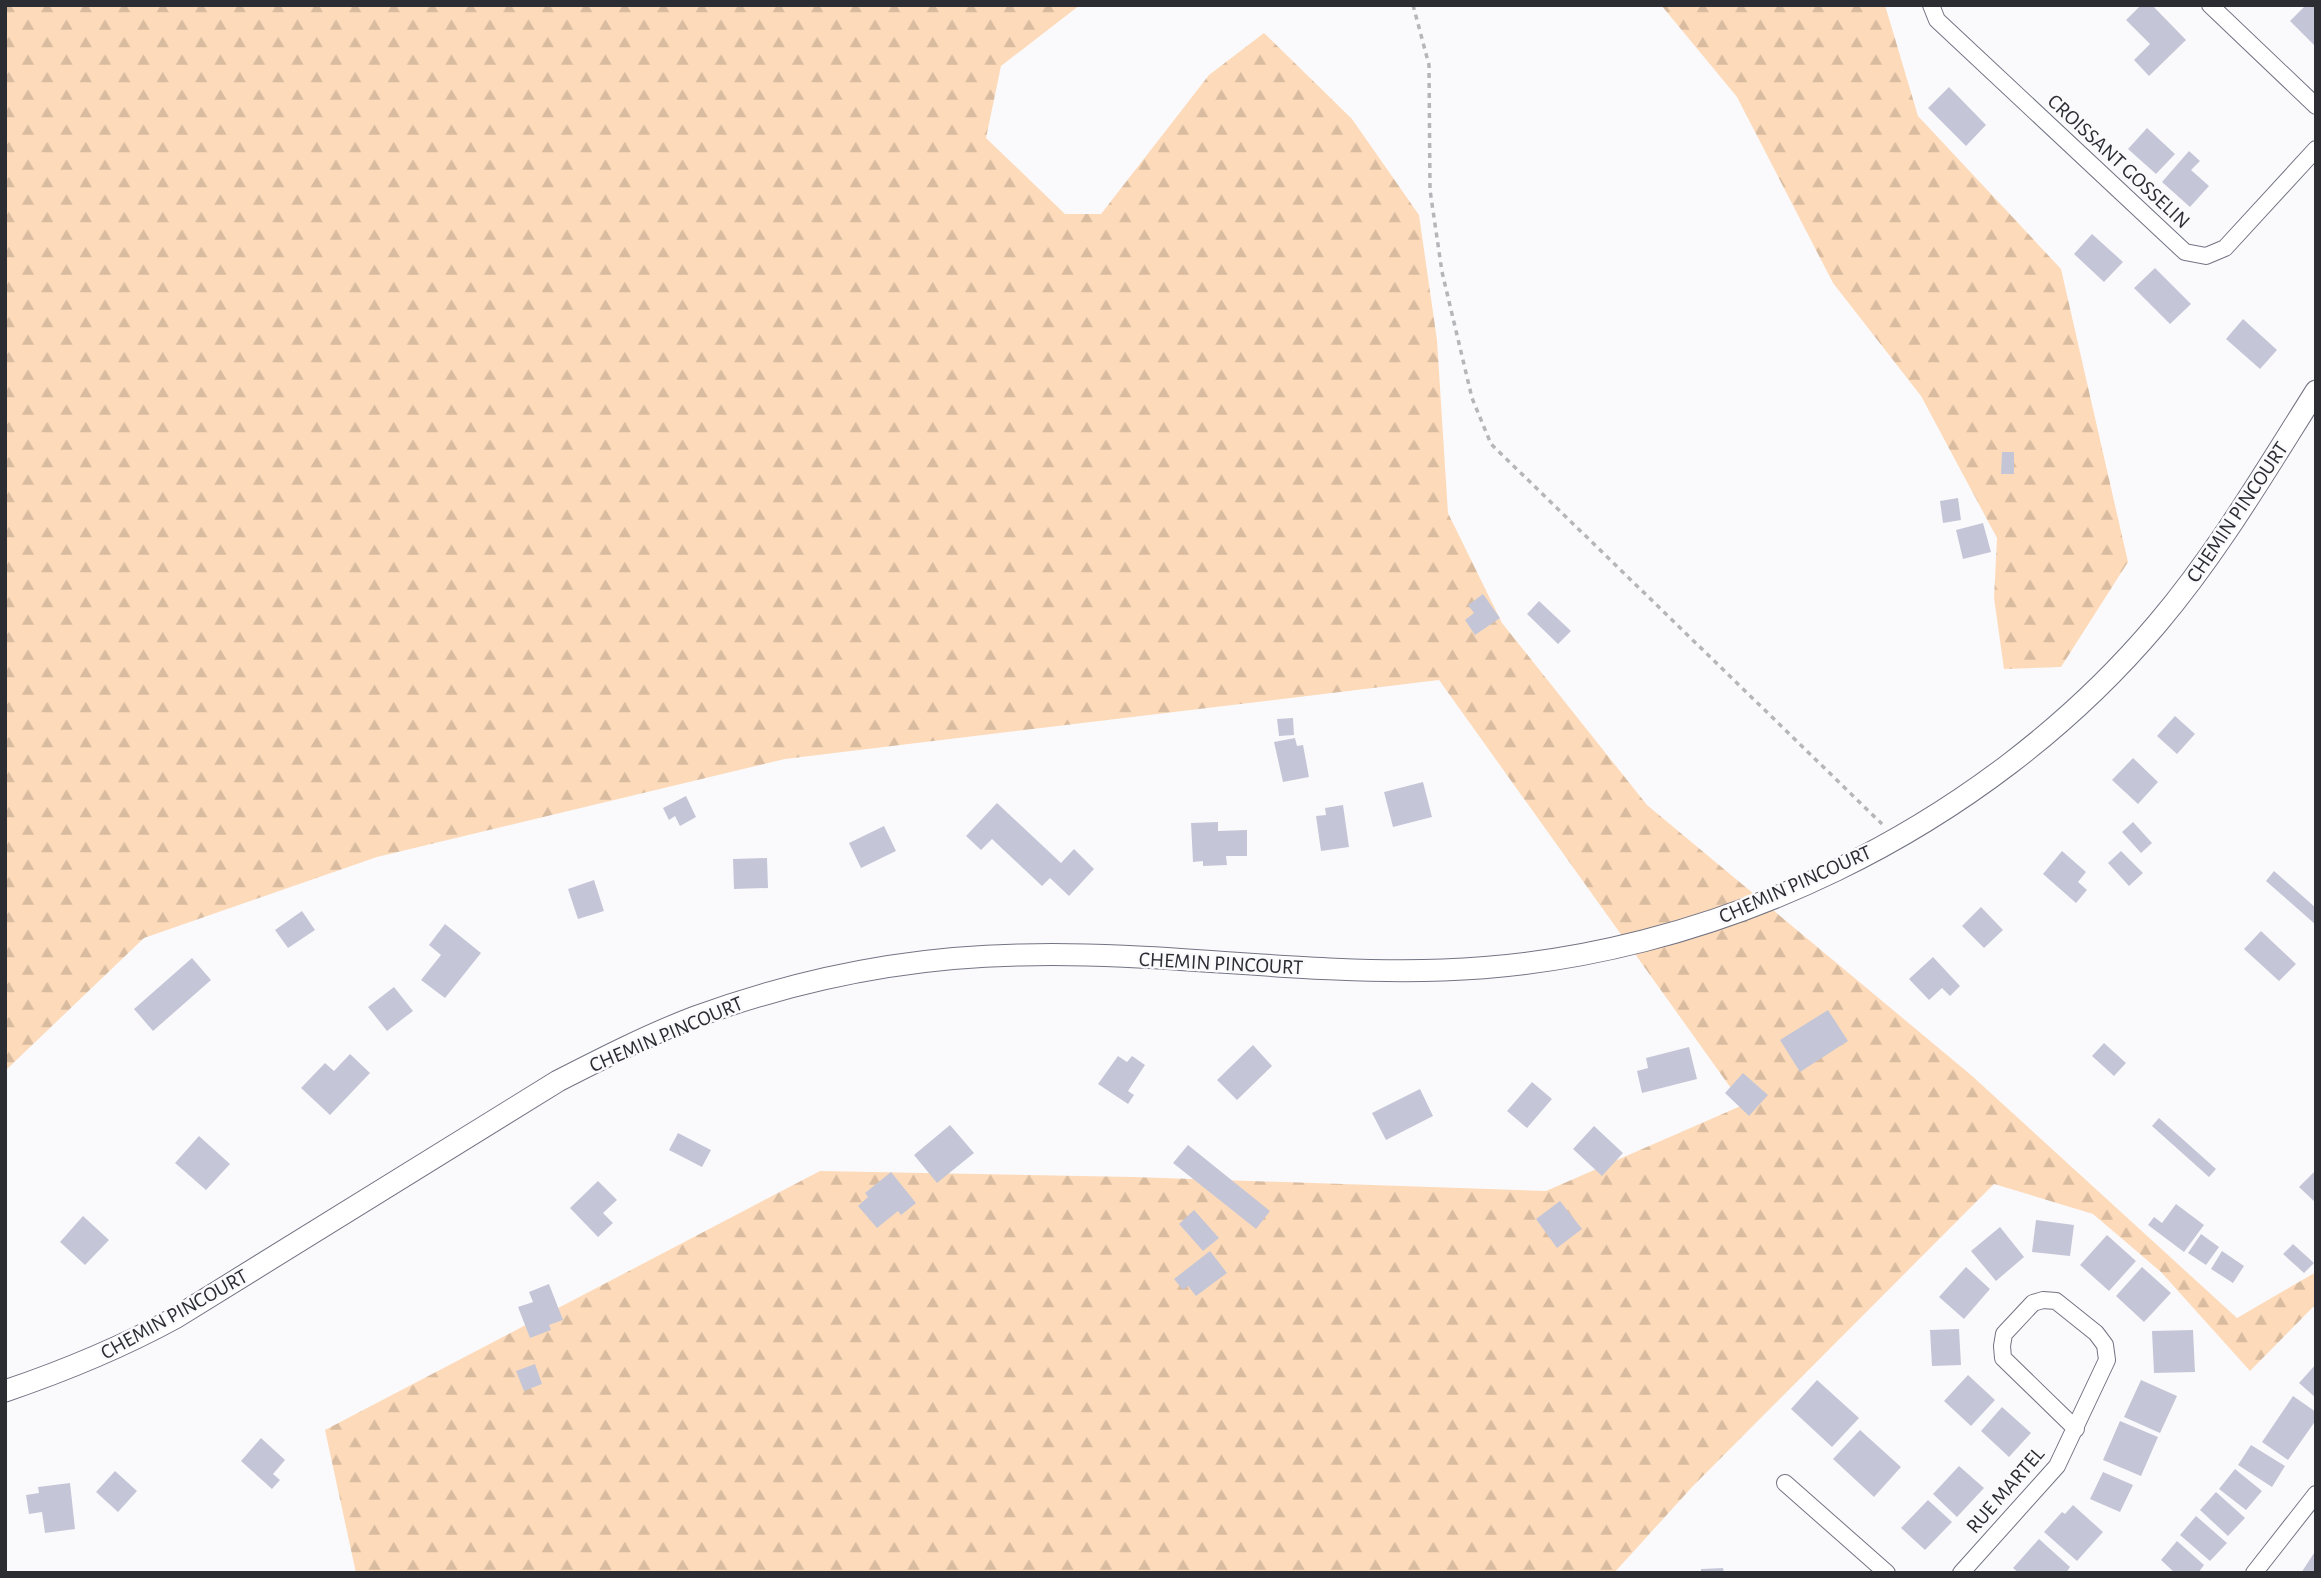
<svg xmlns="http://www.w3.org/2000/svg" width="2321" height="1578" viewBox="0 0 2321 1578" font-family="'Alegreya Sans',sans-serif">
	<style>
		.forest { fill: url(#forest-firs) }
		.building { fill: #c4c6d7 }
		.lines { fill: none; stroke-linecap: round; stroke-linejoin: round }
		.minor-casing { stroke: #737483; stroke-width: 18 }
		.tertiary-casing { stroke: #737483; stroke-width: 23 }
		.path { stroke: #b5b6ba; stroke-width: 3.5; stroke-dasharray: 5 5; stroke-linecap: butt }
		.minor { stroke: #fff; stroke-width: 16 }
		.tertiary { stroke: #fff; stroke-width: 21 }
		.labels { text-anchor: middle; stroke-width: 5; stroke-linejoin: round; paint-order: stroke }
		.street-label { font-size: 21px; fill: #2c2d33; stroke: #fafafd }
	</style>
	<defs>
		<pattern id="forest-firs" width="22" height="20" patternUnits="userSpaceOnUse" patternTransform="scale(1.75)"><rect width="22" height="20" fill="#fddbba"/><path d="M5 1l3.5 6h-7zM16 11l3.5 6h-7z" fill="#d9bca0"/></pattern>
	</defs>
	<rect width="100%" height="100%" fill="#fafafd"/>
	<path class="forest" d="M5 5H1080L1001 66 986 138 1065 214H1101L1209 75 1264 33 1352 119 1419 215 1437 340 1448 513 1502 623 1647 805 1971 1075 2237 1318 2316 1272V1304L2250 1371 2161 1272 2093 1214 1994 1184 1693 1486 1614 1573H356L325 1430 820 1171 1134 1177 1546 1191 1743 1105 1439 680 785 759 377 857 144 938 5 1071Z
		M1661 5H1885L1918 116 2061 269 2128 562 2061 667 2004 669 1994 598 1997 538 1921 396 1833 283 1737 97Z"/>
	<path class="building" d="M2141 5H2152L2186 40 2149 76 2134 60 2150 44 2126 20Z
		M2306 5 2316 7V47L2290 21Z
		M1949 87 1986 125 1966 146 1928 108Z
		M2147 128 2175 154 2156 174 2128 149Z
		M2189 151 2200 161 2191 170 2209 186 2190 207 2162 182Z
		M2092 234 2123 262 2104 282 2074 254Z
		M2155 268 2191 304 2170 324 2134 288Z
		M2243 319 2277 350 2260 369 2226 339Z
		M2002 452H2014V474H2001Z
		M1958 498 1961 520 1943 523 1940 501Z
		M1983 523 1991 552 1963 559 1956 530Z
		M1483 594 1500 618 1475 635 1465 620 1474 613 1468 605Z
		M1539 601 1571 631 1558 644 1527 614Z
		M2175 716 2195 734 2177 754 2157 736Z
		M1293 718 1294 735 1279 736 1277 719Z
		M1295 738 1297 746 1303 745 1309 777 1283 782 1274 742Z
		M2133 758 2158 782 2138 804 2112 780Z
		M1423 782 1432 817 1393 827 1384 792Z
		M686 796 696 817 680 826 675 816 669 820 663 808Z
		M997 803 1061 863 1074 849 1094 869 1069 896 1050 878 1042 886 992 839 981 850 966 836Z
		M1343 805 1349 847 1321 851 1316 816 1326 815 1325 808Z
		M1218 822V831L1247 830V856H1226L1227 865 1203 866V861L1193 862 1191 823Z
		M2133 822 2152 843 2141 853 2122 832Z
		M884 826 896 851 861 868 849 843Z
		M2062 851 2086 872 2078 882 2087 890 2076 903 2043 874Z
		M2121 851 2143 873 2129 886 2108 863Z
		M767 858 768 888 734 889 733 859Z
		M2274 871 2316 908V925L2266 881Z
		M594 880 604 911 578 919 568 889Z
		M1981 907 2003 930 1984 948 1962 926Z
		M302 911 315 930 288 948 275 930Z
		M445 924 481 953 445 998 421 980 441 955 429 945Z
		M2261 931 2296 964 2279 981 2244 949Z
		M1933 957 1960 986 1950 996 1942 988 1929 1000 1909 979Z
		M192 958 211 980 153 1031 134 1009Z
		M394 987 413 1011 387 1031 368 1007Z
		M1828 1010 1848 1041 1800 1072 1780 1040Z
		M2104 1043 2126 1063 2114 1076 2092 1056Z
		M1253 1045 1272 1066 1237 1100 1217 1080Z
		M1689 1047 1697 1079 1642 1093 1637 1071 1648 1068 1646 1058Z
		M350 1054 370 1073 330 1115 301 1088 325 1063 334 1071Z
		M1118 1056 1127 1062 1132 1056 1145 1065 1128 1091 1134 1095 1128 1104 1098 1084Z
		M1743 1073 1768 1095 1749 1116 1725 1093Z
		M1532 1082 1552 1099 1527 1128 1507 1111Z
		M1420 1089 1433 1116 1386 1140 1372 1113Z
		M2159 1118 2216 1169 2209 1177 2152 1126Z
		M950 1125 974 1153 937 1183 914 1155Z
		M1594 1126 1623 1153 1602 1176 1573 1149Z
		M678 1133 711 1150 702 1167 669 1150Z
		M199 1136 230 1164 206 1190 175 1163Z
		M1188 1145 1270 1211 1256 1229 1173 1163Z
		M2316 1170V1203L2299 1187Z
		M891 1172 916 1203 901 1215 898 1211 877 1228 858 1206 868 1197 865 1193Z
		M598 1181 617 1200 603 1213 613 1223 598 1237 570 1208Z
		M1560 1201 1582 1229 1557 1248 1536 1219Z
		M2176 1204 2204 1225 2184 1252 2148 1225 2154 1217 2162 1223Z
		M1194 1210 1219 1238 1203 1251 1179 1224Z
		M83 1216 109 1240 85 1265 60 1242Z
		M2036 1220 2074 1225 2070 1256 2032 1252Z
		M2000 1227 2024 1257 1996 1281 1971 1251Z
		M2201 1234 2219 1247 2206 1265 2188 1253Z
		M2107 1235 2136 1261 2109 1291 2080 1265Z
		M2293 1244 2314 1263 2304 1273 2283 1254Z
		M1210 1251 1227 1273 1196 1296 1188 1286 1183 1290 1174 1279Z
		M2222 1251 2244 1266 2233 1283 2211 1269Z
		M1966 1267 1990 1289 1964 1319 1939 1297Z
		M2142 1267 2171 1293 2144 1322 2116 1296Z
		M549 1284 563 1320 549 1325 551 1330 530 1338 518 1307 533 1302 529 1292Z
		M1959 1329 1961 1365 1932 1366 1930 1330Z
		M2193 1330 2195 1372 2154 1373 2152 1331Z
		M535 1364 542 1384 524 1391 516 1371Z
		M2316 1364V1398L2299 1383Z
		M1968 1375 1995 1400 1971 1426 1944 1401Z
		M1817 1380 1859 1418 1832 1447 1791 1409Z
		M2141 1380 2177 1396 2160 1433 2124 1417Z
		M2293 1396 2316 1412V1420L2288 1460 2262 1442Z
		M2002 1407 2031 1433 2009 1457 1981 1431Z
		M2120 1421 2158 1437 2141 1476 2103 1460Z
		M1860 1430 1901 1467 1874 1497 1833 1459Z
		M261 1438 285 1460 273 1474 280 1480 272 1489 241 1461Z
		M2251 1445 2285 1466 2272 1487 2238 1465Z
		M1959 1466 1984 1488 1957 1517 1933 1494Z
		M2235 1469 2262 1491 2246 1510 2219 1489Z
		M115 1471 137 1491 118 1512 96 1492Z
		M2103 1472 2133 1485 2120 1512 2090 1499Z
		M70 1483 75 1529 45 1533 42 1512 29 1514 26 1495 39 1493 38 1487Z
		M2216 1492 2245 1518 2228 1536 2200 1510Z
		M1928 1500 1952 1522 1925 1550 1901 1528Z
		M2073 1505 2103 1532 2077 1561 2044 1532 2062 1512 2065 1514Z
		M2196 1516 2227 1543 2210 1561 2180 1535Z
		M2039 1539 2070 1567 2066 1573H2019L2013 1568Z
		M2177 1541 2204 1565 2198 1573H2175L2161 1560Z
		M2316 1550V1573H2301Z
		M1723 1568 1724 1573H1701V1569Z"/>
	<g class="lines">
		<defs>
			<path id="minor" d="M1931 5 1937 20 2185 252 2206 256 2225 248 2316 149
				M2210 5 2316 106
				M1785 1483 1887 1573
				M1961 1573 2057 1466 2107 1360 2105 1345 2096 1333 2056 1301 2043 1300 2033 1303 2004 1334 2002 1346 2003 1358 2076 1429
				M2254 1573 2316 1494"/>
			<path id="tertiary" d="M5 1391C64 1371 120 1348 175 1318L558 1081C603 1058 648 1035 695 1017 799 979 910 957 1020 955 1161 951 1302 975 1443 970 1711 961 1984 829 2157 624 2218 552 2266 470 2316 391"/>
		</defs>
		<use href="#minor" class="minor-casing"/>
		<use href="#tertiary" class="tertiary-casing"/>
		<path class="path" d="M1413 5 1429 65 1430 190 1442 272 1472 398 1491 444 1882 824"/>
		<use href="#minor" class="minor"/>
		<use href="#tertiary" class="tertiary"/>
	</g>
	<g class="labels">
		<g class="street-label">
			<text transform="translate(2119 161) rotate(43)" y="7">CROISSANT GOSSELIN</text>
			<text transform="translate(2237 512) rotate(-56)" y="7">CHEMIN PINCOURT</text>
			<text transform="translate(1795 884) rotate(-24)" y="7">CHEMIN PINCOURT</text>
			<text transform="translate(1221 963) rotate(3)" y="7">CHEMIN PINCOURT</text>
			<text transform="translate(666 1034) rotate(-23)" y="7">CHEMIN PINCOURT</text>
			<text transform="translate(174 1314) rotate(-29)" y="7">CHEMIN PINCOURT</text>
			<text transform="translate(2005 1490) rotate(-49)" y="7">RUE MARTEL</text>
		</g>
	</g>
	<rect width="2321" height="1578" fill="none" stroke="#2c2d33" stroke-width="14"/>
</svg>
